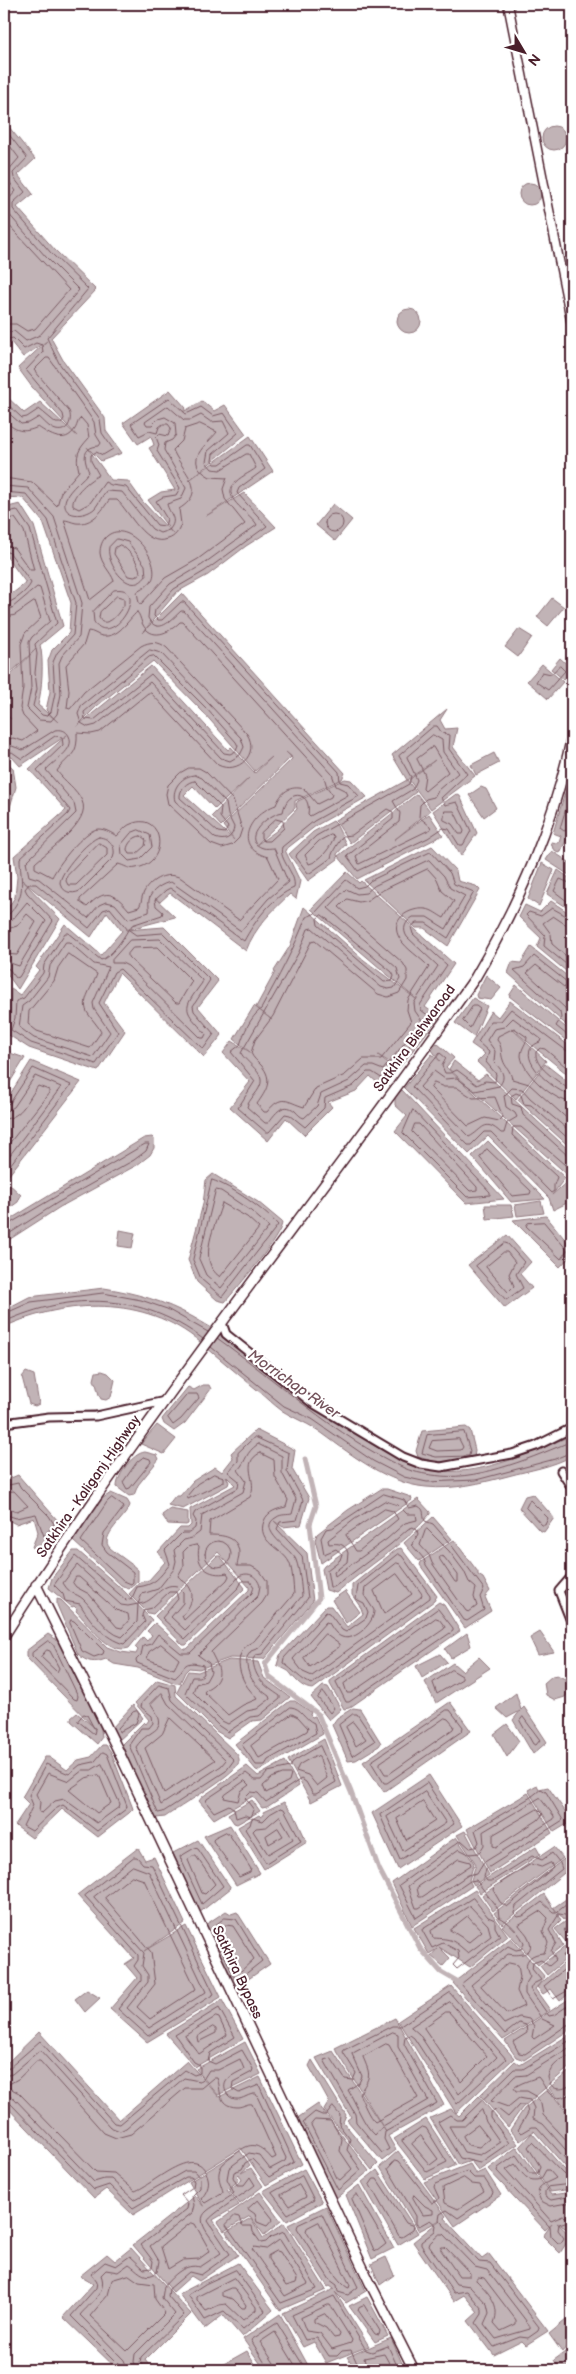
<svg xmlns="http://www.w3.org/2000/svg" width="576" height="2374" viewBox="0 0 576 2374" font-family="'Balsamiq Sans',sans-serif">
	<style>
		.water { fill: #c1b3b6; stroke: #91787e; fill-rule: evenodd }
		.lines { fill: none; stroke-linecap: round; stroke-linejoin: round }
		.shore { stroke: #7a5a63; stroke-width: 1 }
		.canal { stroke: #c1b3b6; stroke-width: 5 }
		.secondary-casing { stroke: #4a1f2b; stroke-width: 11 }
		.primary-casing { stroke: #4a1f2b; stroke-width: 11 }
		.highway-casing { stroke: #4a1f2b; stroke-width: 12 }
		.secondary { stroke: #fff; stroke-width: 7 }
		.primary { stroke: #fff; stroke-width: 8 }
		.highway { stroke: #fff; stroke-width: 9 }
		.labels { text-anchor: middle; stroke-width: 4.5; stroke-linejoin: round; paint-order: stroke }
		.street-label { font-size: 14px; fill: #4a1f2b; stroke: #fff }
		.water-label { font-size: 15px; font-style: italic; fill: #74535c; stroke: #fff }
	</style>
	<rect width="100%" height="100%" fill="#fff"/>
	<filter id="ink" filterUnits="userSpaceOnUse"><feTurbulence type="fractalNoise" baseFrequency=".02" numOctaves="2"/><feDisplacementMap in="SourceGraphic" scale="10" xChannelSelector="R" yChannelSelector="G"/><feConvolveMatrix kernelMatrix="1 2 1 2 8 2 1 2 1" color-interpolation-filters="sRGB"/></filter>
	<g filter="url(#ink)">
		<path class="water" d="M4 121 35 159 18 175 33 194 17 207 55 250 96 290 51 338 63 360 105 418 106 431 122 453 101 461 87 447 111 480 128 481 143 502 173 534 148 500 161 492 175 490 149 448 154 445 151 436 138 444 123 423 170 390 186 408 183 412 202 401 214 411 225 405 246 434 188 481 250 436 273 471 206 516 244 493 276 527 246 546 208 575 177 592 142 633 182 593 345 773 342 779 295 801V808L256 845 276 831 297 809 296 804 298 801 345 779 351 780 367 797 317 825 285 850 300 881 296 899 290 894C272 911 255 927 246 951L170 893 160 902 155 898 175 917 126 930 164 927 218 981 198 1007 222 1035 204 1057 119 973 104 1003 125 1031 98 1071 29 1048 4 1032 10 1017 11 989 20 995 39 970 36 967 65 924 101 955 122 931 107 912 91 937 22 880 60 919 18 989 4 970V914L15 897 17 877 14 856 66 810 29 769 67 735 20 766 12 757 4 760 13 768 16 787 4 827V714L11 719 4 712V682L36 649 4 679V600L26 583 4 553V508L20 504 34 526 63 626 40 645C44 659 42 691 38 705L58 722 46 710 50 692 48 661 52 650 69 633 71 603 43 522 23 498 4 497V394L24 413 40 402 77 436 32 387 18 368 47 341 23 357 11 342 4 347ZM153 661 203 712 255 771 272 757 255 773 231 747 228 750 151 666 76 727 97 706ZM286 752 291 756 292 759 223 826 234 840 184 795 193 786 215 809 249 778 212 816 221 826 291 757Z
			M542 138a12 12 0 1 1 24 0a12 12 0 1 1-24 0Z
			M519 194a11 11 0 1 1 22 0a11 11 0 1 1-22 0Z
			M397 321a12 12 0 1 1 24 0a12 12 0 1 1-24 0Z
			M333 504 352 520 335 541 316 525Z
			M552 598 564 607 548 626 537 617Z
			M519 629 532 637 518 657 505 647Z
			M560 658 572 669 564 680 551 669Z
			M542 664 563 682 548 699 527 681Z
			M447 709 440 720 445 729 457 728 453 747 475 776 431 809 409 780 435 760 407 780 416 792 350 843 335 820 407 780 392 755Z
			M494 753 499 763 476 775 471 765Z
			M568 783 572 785V828L560 853 553 849 551 842 559 843 561 836 553 833Z
			M481 787 486 789 496 808 484 817 469 795Z
			M417 794 430 811 394 840 429 814 443 835 357 879 338 856Z
			M456 794 460 796 477 833 461 856 433 811Z
			M333 821 336 824 346 844 337 854 338 859 308 881 289 854 313 832Z
			M432 846 456 871 458 881 476 886 480 890 448 946 424 928H416L364 880Z
			M552 851 572 864V877L546 860Z
			M542 863 554 870 539 906 528 899Z
			M558 870 572 880V911L547 894Z
			M347 872 359 883 361 881 454 964 425 1007 439 1017 399 1068 378 1055 397 1070 383 1088 370 1076 356 1091 328 1102 332 1107 304 1135 286 1118 268 1141 230 1107 250 1082 223 1053 232 1041 250 1052 234 1039 254 1006 272 1020 256 1007 275 972 274 971 290 946 304 907 364 960 416 999 311 909Z
			M551 901 572 915V976L537 947 541 938 519 917 525 905 540 912Z
			M531 947 572 980V1030L508 973 512 962 521 963Z
			M486 975 501 988 491 1000 477 998 476 995Z
			M516 985 572 1033V1045L509 996Z
			M473 998 487 1006 474 1037 455 1023Z
			M510 1001 572 1048V1078L511 1028 546 1061 516 1099 477 1062 485 1054 471 1044 491 1011 498 1017Z
			M437 1043 454 1058 446 1067 565 1178 552 1195 569 1180 572 1183V1196L565 1204 553 1210 549 1198 488 1136 469 1154 404 1088 432 1054 440 1061 432 1050Z
			M4 1051 25 1058 7 1087 4 1085Z
			M31 1061 81 1082 5 1180 21 1195 18 1202 4 1212V1104Z
			M454 1061 478 1080 486 1074 572 1153V1174L570 1177 449 1069Z
			M545 1064 572 1085V1149L518 1100Z
			M402 1090 504 1199 466 1203 395 1131 407 1116 395 1105V1097Z
			M152 1137 154 1139V1148L150 1155 137 1165 60 1207 4 1243V1223L144 1138Z
			M488 1141 545 1199 511 1202 472 1156Z
			M213 1174 258 1202 282 1222C283 1235 236 1289 225 1302L217 1300 197 1282 188 1260 203 1204 206 1180Z
			M541 1201 544 1213 517 1216 515 1205Z
			M485 1205H511L514 1216 487 1219Z
			M546 1216 572 1248V1254L560 1267 513 1220Z
			M120 1230 135 1233 132 1248 118 1246Z
			M507 1235 531 1262 520 1274 532 1288 505 1308 468 1265Z
			M104 1288C136 1293 164 1301 193 1317 250 1348 299 1396 353 1432 381 1450 407 1468 442 1471 482 1475 536 1451 572 1435V1456C552 1467 530 1470 508 1476 481 1483 454 1490 426 1487 389 1484 353 1456 323 1434 310 1424 295 1419 281 1410 274 1405 267 1398 261 1393 240 1376 220 1359 200 1342 144 1295 66 1299 4 1327V1310L29 1297Z
			M102 1371 108 1373 115 1380 111 1397 106 1400 101 1399C97 1393 98 1386 94 1380L96 1372Z
			M26 1372 34 1375 39 1404 35 1406 29 1404 22 1377Z
			M203 1385H209L211 1389 185 1423 174 1431 164 1424 162 1419 188 1387 194 1390Z
			M157 1425 176 1439 164 1454 141 1444Z
			M466 1427 470 1430 475 1450 474 1459 436 1462 418 1457 416 1451 422 1431Z
			M256 1430 295 1450 292 1469 309 1498 301 1525 283 1527 274 1521 307 1553 313 1601 264 1659 230 1658 199 1669 189 1668 185 1672 180 1683H175L138 1668 114 1664 106 1659C95 1663 87 1663 78 1654L57 1605V1599L61 1600 107 1647 121 1652 136 1654 138 1650 135 1647 143 1637 147 1641 152 1635 147 1631 155 1623 184 1649H187L249 1590V1587L218 1552 153 1614 148 1613 129 1594 140 1582 149 1580 165 1562 158 1552 180 1528H188L191 1525 190 1509 235 1485 226 1476 229 1482 228 1485 183 1509 168 1505 175 1496H180L193 1481 215 1467 222 1472 233 1458 231 1453Z
			M145 1452 157 1455 159 1459 138 1485 134 1495 129 1496 117 1487C117 1475 133 1453 145 1452Z
			M18 1475 59 1522V1526L40 1551 32 1547 38 1532 34 1518 16 1524 4 1518V1481Z
			M381 1489H387L411 1497 412 1500 321 1563 315 1540 317 1534 348 1510Z
			M111 1493 127 1500 130 1505C127 1517 98 1537 110 1548 119 1556 130 1562 138 1570V1581L129 1589 121 1585 73 1541 103 1498Z
			M533 1494 554 1518 544 1532 539 1530 519 1508 525 1496Z
			M418 1499 430 1512V1514C403 1546 367 1566 336 1593L326 1590 322 1569 324 1566Z
			M170 1509 188 1512V1524L186 1525 168 1524 162 1515Z
			M433 1517 452 1539 419 1561 404 1543Z
			M454 1540 478 1572V1575L483 1578 490 1591 485 1597 491 1611 465 1628 420 1565 421 1562Z
			M401 1548 437 1596 434 1601 313 1689C304 1689 296 1681 291 1674 289 1670 281 1668 277 1665L280 1655 326 1606H331L347 1627 363 1614 361 1608 352 1595V1585L397 1549Z
			M73 1551H78L124 1591 152 1620 129 1648C108 1655 88 1623 76 1611L77 1609 74 1606 72 1607 49 1588 52 1578Z
			M217 1556H220L245 1588 186 1645H183L155 1616Z
			M345 1591 360 1612 346 1623 332 1600Z
			M439 1602 444 1605 460 1631 349 1708 344 1709 330 1684V1681Z
			M540 1632 554 1652 538 1655 530 1638Z
			M467 1633 471 1646 451 1658 445 1649Z
			M48 1634 57 1640 101 1729 102 1737 97 1744 71 1721V1718L77 1713 96 1729 26 1657V1651Z
			M440 1654 447 1662 422 1678 416 1666Z
			M479 1657 490 1668 436 1703 425 1682 453 1663 462 1671Z
			M229 1660 258 1662 264 1678 290 1697 262 1720 252 1721 228 1738 216 1731 177 1692 188 1671 198 1672Z
			M557 1675 565 1679 571 1689 565 1697 555 1700 546 1695 544 1683 552 1676Z
			M157 1680 175 1685 176 1696 237 1754C239 1758 240 1760 238 1764 232 1776 179 1807 165 1817L156 1818 150 1813 122 1744 144 1722 146 1724 149 1720 135 1703Z
			M323 1686 328 1687 341 1709 329 1720 311 1697Z
			M516 1693 521 1710 524 1707 547 1742 533 1754 513 1720 520 1711 507 1718 496 1708Z
			M290 1701H295L311 1712 310 1715 312 1717 315 1716 323 1734 259 1771 256 1770 235 1744Z
			M450 1702 471 1731 384 1792 363 1762Z
			M133 1705 143 1718 118 1741 112 1728Z
			M353 1708 360 1709 381 1743 379 1746 356 1760 348 1761 332 1725 337 1718Z
			M507 1724 519 1741 507 1757 494 1734Z
			M324 1739 342 1786 311 1802 288 1760Z
			M102 1745H106L111 1752 132 1806 133 1809 129 1813 98 1837 62 1809 32 1838 17 1827 15 1825 29 1804 22 1797 25 1792 45 1757H49L67 1770 78 1760 91 1757Z
			M285 1761 299 1786 267 1807 262 1808 253 1796 214 1819 199 1801 202 1797 247 1766 258 1776Z
			M429 1775 462 1826 398 1869 372 1813Z
			M537 1785 539 1789 548 1787 572 1821 554 1832 528 1790Z
			M528 1793 552 1833 490 1873 467 1829Z
			M252 1800 260 1811 237 1824 234 1823 228 1814Z
			M284 1802 295 1816 307 1842 264 1869 238 1827 259 1815 261 1817 264 1815 263 1812Z
			M230 1825 260 1873 236 1885 204 1836Z
			M465 1831 489 1875 474 1885 471 1880 476 1864 457 1835Z
			M456 1837 474 1863 469 1880 472 1886 412 1926 392 1883Z
			M198 1840 231 1888 199 1913 173 1853Z
			M536 1847 540 1854 480 1893 475 1886Z
			M554 1847 563 1858 493 1911 482 1895Z
			M138 1848 145 1860 154 1857 185 1923 144 1951 186 1926 221 1997 147 2042 110 2009 137 1978 125 1964 134 1958 77 1895Z
			M564 1859 569 1869 502 1924 494 1913Z
			M475 1890 508 1936 470 1967 439 1947 450 1958 443 1966 431 1956 437 1949 429 1954 414 1928Z
			M544 1894 553 1908 569 1897 572 1903V1914L564 1920 554 1908 561 1921 553 1929 563 1945 538 1965 502 1926Z
			M226 1911 231 1914 237 1912 270 1964 234 1989 205 1925Z
			M572 1917V1949L555 1929Z
			M511 1938 545 1977 535 1989 550 2010 503 2040 453 1983Z
			M566 1946 572 1954 547 1975 540 1966Z
			M572 1956V1991L560 2001 551 1989 543 1994 537 1987Z
			M451 1986 514 2058 456 2113 398 2021Z
			M87 1990 100 1998 85 2012 75 1999Z
			M572 1997V2028L524 2060 516 2057 505 2041Z
			M222 2000 243 2039 195 2067 166 2034Z
			M395 2018 444 2105 388 2136 396 2150 382 2161 347 2120 351 2117 316 2058 333 2051 386 2132 335 2048Z
			M39 2032 119 2120 187 2061 219 2097 260 2077 302 2164 266 2185 241 2148 133 2215 106 2189 94 2198 4 2104V2066Z
			M572 2033V2065L522 2108 508 2127 480 2095 515 2061 520 2065Z
			M245 2042 261 2074 218 2095 196 2069Z
			M312 2060 346 2115 343 2122 378 2164 372 2170 324 2110 329 2102 309 2066Z
			M572 2069V2117L549 2088Z
			M548 2089 572 2119V2174L534 2131 520 2141 510 2130 524 2109Z
			M479 2096 518 2144 478 2170 471 2161 459 2165 430 2118 451 2109 459 2116Z
			M318 2104 369 2171 335 2199 296 2119Z
			M426 2119 456 2165 425 2179 394 2139Z
			M532 2133 572 2178V2197L565 2190 550 2192 520 2146Z
			M517 2147 551 2195 565 2193 572 2200V2232L557 2223 571 2236 560 2253 543 2236 552 2224 545 2230 488 2169Z
			M240 2151 250 2165 241 2173 251 2168 263 2186 240 2204 229 2190 242 2180 239 2174 237 2176 239 2180 227 2190 239 2205 213 2220 238 2255 199 2281 191 2276 173 2292 133 2245 195 2196 204 2207 189 2182Z
			M398 2151 446 2216 444 2218 482 2259 489 2254 548 2331 526 2345 522 2341 494 2355 468 2321 478 2312 464 2295 454 2301 413 2242 440 2220 419 2231 380 2167Z
			M470 2164 476 2174 485 2170 501 2195 455 2226 424 2182Z
			M304 2169 322 2202 287 2221 263 2191Z
			M377 2170 418 2233 398 2245 362 2182Z
			M359 2185 394 2248 372 2259 346 2195Z
			M260 2192 281 2221 264 2235 250 2216 224 2231 218 2222Z
			M326 2206 366 2291 346 2303 335 2292 369 2346 326 2363 314 2342 303 2347 283 2313 334 2289 330 2286 328 2287 288 2225Z
			M251 2218 263 2238 284 2223 326 2290 280 2310 226 2232Z
			M131 2248 191 2314 145 2360 153 2370H118L63 2317 93 2284 80 2276 107 2254 115 2261Z
			M386 2257 394 2275 380 2285 371 2264Z
			M238 2263 273 2310 242 2337 223 2315 205 2329 179 2294Z
			M367 2297 388 2336 375 2342 349 2306Z
			M280 2314 310 2369 308 2370H265L243 2339Z
			M566 2320 572 2329V2340L562 2352 549 2334Z
			M391 2338 405 2370H357L347 2357Z
			M572 2347V2370H560L554 2360Z
			M247 2351 259 2370H213Z"/>
		<g class="lines">
			<path class="shore" d="M4 128 27 158 13 173 14 178 25 192 13 203V209L51 253 88 289 47 338 59 363 100 419 102 433 113 449 103 455 96 452 91 455V461L99 475C91 479 71 494 73 506L79 509 90 503 105 482 111 485 126 487 157 525 165 526 167 519 156 501 163 497 176 495 180 488 157 451 159 445 156 437 159 434 168 436 171 428 168 424H163L159 427 157 433 149 431 139 436 131 424 169 398 186 414 201 407 213 416 224 413 238 433 213 454 212 461 215 464H220L247 445H250L265 469 239 488 237 493 267 526 205 571 174 589 155 610 154 616 158 620H162L181 602H184L339 772 340 782 348 784 359 796 314 821 282 847C278 860 297 873 294 888 273 896 254 922 244 941L170 888 166 890 155 900 156 906 163 912 162 915 132 925 129 930 136 935 163 933 210 980 193 1006 194 1011 214 1034 204 1048 201 1047 120 969 114 972 99 1003 118 1032 96 1064 31 1043 11 1030 15 1018 16 1001 24 998 43 973 44 965 65 933H68L101 960C111 957 123 939 128 930L110 908 103 910 89 928 36 884H29L25 889 27 893 53 921 19 977 16 978 9 969 4 967
				M4 138 19 158 7 172 8 180 16 191 7 201V212L46 257 79 290 40 335 26 341 14 331 4 333
				M4 220 69 290 35 329 27 331 16 324H4
				M4 340 13 338 24 349 36 343 42 345 43 352 26 370 63 414 64 419 61 423H56L39 409 27 417 22 418 4 401
				M4 409 21 424 29 423 39 417C44 421 49 428 56 430 68 433 73 420 69 411L34 370 46 358H49L94 422 96 435 101 443 99 446C81 447 84 460 89 472 83 479 70 489 66 498 59 518 85 518 95 508 99 503 102 496 106 491L122 492 152 529 160 533 169 530C179 519 169 514 167 504L181 499 186 488 164 450 165 443 172 440 176 435 175 423 165 417 158 419 152 425H147L145 422 168 406 184 420H191L201 415 211 422 223 421 229 433 208 451 206 462 212 469 220 470 246 454H249L256 468C250 473 239 477 234 484 221 499 252 514 257 525L202 565 170 584 149 607 148 618C158 636 171 620 181 611H184L332 774 336 786 346 791 348 795 310 816 308 814C312 791 287 788 283 812 267 814 239 840 263 848 266 849 271 848 274 848L288 882 268 899 241 931 171 882C163 883 150 891 149 900 148 905 150 908 149 912L128 919 115 904 106 902 99 905 88 918 39 879 29 876 26 862 76 813 74 803 46 770C53 761 76 750 69 736 66 730 61 729 55 730L23 750 12 746 4 748
				M4 420C15 431 23 434 38 427 50 435 65 445 75 429 78 424 77 421 81 418L87 425 89 438C78 450 75 455 79 471L61 492 57 506 32 482 4 478
				M200 424 217 432C207 445 181 461 210 477L227 478 223 489 225 499 245 524 198 559 165 578 141 604 139 603 137 592C142 589 148 586 152 580 162 562 129 518 107 536 102 540 100 547 100 553 101 564 111 572 114 581L90 600 64 520C68 520 71 522 76 523 92 525 102 511 109 500H117C130 512 145 548 168 539 175 537 179 531 181 524L179 509C210 490 182 472 173 450L182 441 185 429Z
				M4 486 28 488 54 517 82 603 79 637 62 656 59 663 61 694 57 714 51 721 39 720 27 708 31 688 29 642 32 637 50 621 40 588 37 587 12 608 4 610
				M4 492 26 494 48 520 76 603 73 635 57 653 53 662 55 693 51 712 47 716 42 715 33 706 37 689 35 673 37 654 35 644 57 623 30 529 17 510 4 513
				M325 523a9 9 0 1 1 18 0a9 9 0 1 1-18 0Z
				M4 519 15 518 24 531 34 570H30L14 548 4 545
				M117 539 128 542 145 565 146 576C130 599 105 563 109 547Z
				M120 545C128 548 140 564 140 573L135 577 128 576 114 554 115 548Z
				M4 551 10 553 31 583C28 591 12 603 4 604
				M114 590C152 583 114 650 94 622L93 612Z
				M117 596 124 598V605C118 613 112 624 102 622L99 618 100 612Z
				M137 612C140 615 140 618 142 623 151 642 169 633 180 622H183L324 777 327 787 332 794 331 797 317 804 304 789C290 785 281 792 276 805 250 814 231 847 268 857L278 879 239 920 181 878C167 871 151 879 144 892 141 897 142 903 139 907L129 910C114 892 105 888 87 907L80 902V899L118 864C124 865 129 870 136 868 171 863 163 810 131 824 125 826 122 832 117 836 111 833 106 829 98 829 84 830 58 865 52 877L35 868V863C49 850 92 821 82 801 77 789 64 781 57 771 69 754 78 757 77 733L91 734 100 732 148 693H151L218 765C238 775 260 754 247 734L167 648C159 641 150 641 141 646L84 692 70 709 67 708 69 691 66 665 84 644 88 631C93 631 97 635 102 636 119 638 127 621 137 612Z
				M4 618 15 615 35 601 41 618 25 633 21 644 23 688 20 708 23 716 37 731 23 741 13 738 4 740
				M150 650 161 653 241 738 244 747 240 755 230 761 221 758 150 682 96 725 88 727 81 723 78 714 81 706Z
				M154 656 206 708 236 742 238 746 236 751 230 754 224 753 151 674 94 720 85 719 84 712 149 657Z
				M560 666 565 671 548 690 536 682 542 672 551 674Z
				M434 726H437L442 733 450 735 449 749 467 774 441 798 445 805 457 802 471 831 463 845H459L449 829 443 828 428 838 358 871 347 856 393 819V812L387 809 352 835 343 836C339 841 332 852 331 858L310 873H308L296 857 297 854 316 836 409 784 411 777 399 756Z
				M433 735 442 740 443 752 458 773 438 790 434 797 426 799 420 805 419 817 430 826 431 829 359 864 356 856 399 822 400 813 393 801 413 789 417 780 407 757Z
				M433 747 448 772 425 791 423 789 425 775 417 759Z
				M4 755 12 752 22 759 55 736 62 737 63 745 37 770 70 810 68 814 20 858C20 876 26 890 15 906 12 911 10 915 4 916
				M189 768H199L206 772 233 800 242 829 239 838 232 845 222 848 211 844 168 804 166 794 168 785 180 773Z
				M195 775 202 778 226 803 228 815 234 827C233 838 225 842 215 838L175 801C171 788 183 775 195 775Z
				M195 781 221 807 220 817 228 827 225 833 218 832 180 798C179 790 187 781 195 781Z
				M572 789 560 828 564 831 572 828
				M445 811H454L464 831 463 834H459L452 824 444 820Z
				M276 819 283 821 284 828 270 841H264L261 838V833Z
				M139 830 150 835 152 847 140 859 129 861 122 854 121 845 131 833Z
				M331 835 334 836C333 846 319 862 309 864L305 855 319 841Z
				M141 836 146 840 145 846 136 854H130L127 850C127 844 134 836 141 836Z
				M99 837C110 838 117 847 113 858L80 891C71 895 63 892 60 883 60 872 88 840 99 837Z
				M99 843 107 848V855L76 885H68L66 881 67 876Z
				M431 852 450 873 454 884 474 892 448 938 426 923H416L411 927 413 934 447 965 420 1005 421 1010 430 1017V1020L383 1079 372 1072H367L353 1086 325 1098 324 1108 305 1127 290 1115 285 1114 269 1132H266L238 1108 255 1081 231 1052 240 1045C244 1032 250 1018 261 1009 278 978 294 949 306 917L314 914 346 880 357 888 365 886 370 881Z
				M429 860 444 876 450 888 465 896 446 929 427 917H413C405 922 402 929 407 937L438 966 414 1003 415 1011 422 1021 383 1070 373 1066H366L349 1081 321 1094 317 1106 304 1118C300 1117 298 1114 295 1111 283 1101 275 1114 268 1123H265L247 1107C249 1099 257 1094 260 1086 266 1073 246 1063 241 1053L299 952 308 929 312 928 381 987 388 989 394 988 400 979 397 968 328 908 346 889 357 894 366 893 374 886Z
				M428 869 437 879 442 891 454 901 444 918C438 915 433 910 426 909 409 907 388 920 400 939 407 950 420 957 429 967L408 1000 407 1010 411 1022 381 1059H363L345 1075 316 1088 304 1107C287 1102 282 1093 267 1112H264L257 1104C266 1091 274 1080 261 1065 257 1061 253 1058 251 1053L255 1040 273 1016 311 942 315 941 378 994 388 997 399 993 407 980V970L403 963 339 907 347 899 359 902 368 900 379 892Z
				M572 884 560 879 554 891 572 905
				M322 915 392 972 394 976 392 981 384 982 318 925 317 919Z
				M572 919 552 908 541 916 529 912 526 915 545 935 544 946 572 969
				M4 922 13 919 27 902 46 921 19 966 4 961
				M572 925 565 924 553 916 543 923 551 934 552 944 572 961
				M4 930 17 926 27 914 36 922 17 955 4 954
				M130 940 160 939 202 980V983C181 1011 184 1009 206 1034L204 1038H201L128 966 122 963H112V960Z
				M66 942H69L94 964 109 967 93 1003 94 1009 110 1032 93 1057 34 1038 19 1027 22 1006 29 1001 48 977 50 966Z
				M133 948 158 947 192 981 179 1003H176L128 957V954Z
				M68 954 97 974C93 987 81 999 87 1012 91 1019 98 1025 101 1032L90 1048 37 1031 28 1024 29 1011 54 981 58 968Z
				M572 983 567 982 534 956 524 967 514 970 560 1012 561 1018 556 1026 572 1039
				M572 990 564 987 536 965 527 973 565 1008 568 1016 565 1025 572 1031
				M473 1006H476L480 1009 470 1028 463 1021Z
				M572 1052 567 1051 511 1009 501 1021H491L478 1042 489 1052 486 1062 496 1074 495 1082 485 1081 477 1085 457 1070 450 1073H445L442 1066 446 1058 440 1053 412 1087 468 1145H471L484 1132H491L551 1193 554 1191V1185L557 1177 512 1135 513 1127H521L572 1171
				M572 1072 545 1049 540 1048 536 1052C534 1067 556 1079 567 1088L572 1089
				M434 1083 444 1087H456L473 1098 495 1097 503 1117 499 1121 485 1118 468 1126 431 1088Z
				M572 1095C556 1094 508 1053 540 1042L541 1039 513 1018 504 1027 494 1029 487 1040 495 1051 494 1062C502 1070 507 1077 499 1086L475 1091 457 1078 445 1079 434 1071 420 1087 469 1137C483 1130 484 1117 501 1133H504L507 1123 517 1117 515 1113 506 1107 504 1096 512 1088 522 1089 530 1098 572 1133
				M572 1102C555 1102 523 1074 521 1056 521 1048 527 1043 527 1037L514 1028 498 1036 497 1040C503 1047 500 1052 503 1060 505 1067 510 1069 512 1079L529 1084 572 1123
				M4 1105 10 1103 33 1068 71 1085 4 1173
				M413 1110 490 1192V1195L467 1197 403 1133Z
				M4 1112 14 1107 35 1076 61 1087 4 1163
				M4 1119C22 1118 28 1099 38 1086L49 1090V1093L4 1150
				M415 1124H419L477 1187V1190L470 1191 412 1132Z
				M572 1142 531 1105 524 1104 521 1095 516 1093 511 1096 512 1104 521 1107 523 1115 567 1155 572 1156
				M487 1149 531 1191 530 1194 512 1196 480 1158Z
				M212 1180C231 1186 265 1210 278 1225L222 1297 201 1279 193 1260Z
				M216 1190 221 1191 251 1211 269 1227 221 1288 206 1275 199 1259Z
				M222 1203 247 1217 259 1228 220 1277C196 1260 216 1225 222 1203Z
				M544 1222 567 1250 561 1259 526 1226 528 1223Z
				M4 1227 145 1144H149L146 1151 134 1160 57 1203 4 1237
				M505 1243 508 1244 524 1262 516 1274 523 1288 506 1300 476 1266Z
				M504 1252H507L515 1262 509 1274 514 1286 508 1292 486 1267Z
				M4 1314 31 1302 103 1293 141 1300 167 1309 208 1332
				M4 1322C72 1291 142 1293 203 1339
				M217 1338C279 1382 335 1436 404 1468 415 1473 430 1475 441 1476 481 1480 536 1456 572 1441
				M211 1347 284 1406 312 1419 373 1461 404 1477 427 1482 476 1480 555 1459 572 1452
				M188 1394H197L199 1398 181 1419 173 1425 168 1418Z
				M464 1432 470 1451 469 1456 436 1457 422 1453 427 1435Z
				M255 1437 289 1453 287 1471 303 1500 297 1520 280 1522 277 1529 302 1556 308 1598 262 1654 256 1655 253 1659C254 1678 265 1686 280 1696V1699L259 1716 250 1717 228 1732 219 1726 185 1693 192 1677H200L204 1674 203 1665C181 1659 186 1669 175 1678L137 1663 136 1660 141 1655 143 1646 151 1644 158 1634 181 1653H190L252 1593 254 1587 250 1581H242L239 1587 185 1639 162 1618 178 1599 176 1592H169L152 1608 144 1610 142 1615 145 1622 124 1644C105 1639 90 1621 80 1604L65 1601 63 1594 54 1585 75 1556 126 1600 132 1598 137 1587C155 1585 159 1578 170 1564L165 1550 182 1533H189L195 1528 196 1521 193 1516 195 1512 238 1488 239 1481 228 1472 238 1461V1453Z
				M459 1439 463 1447 461 1450 437 1451 429 1448 432 1441Z
				M258 1444 282 1456V1473L296 1499 292 1514C288 1515 281 1514 277 1517 254 1529 293 1550 296 1560 300 1571 301 1585 302 1596L259 1648 251 1651 247 1657C245 1675 256 1687 269 1696L270 1699 257 1709 247 1711 228 1724 222 1721 193 1692 196 1684 206 1681 211 1672 209 1663 198 1655 258 1596 260 1586C257 1576 249 1571 239 1576L233 1584 185 1630 171 1617 183 1603V1592L177 1586C160 1582 155 1603 138 1604L137 1622 122 1637C104 1632 96 1611 83 1599 75 1592 71 1596 63 1583L77 1565 121 1605 128 1606 138 1604 142 1594 158 1589 174 1569 176 1561 174 1550 184 1540 192 1538 200 1532 202 1515 243 1492 246 1481 238 1470C248 1459 244 1454 258 1444Z
				M260 1453 274 1460 275 1477 288 1500 286 1507C277 1509 268 1511 264 1521 256 1542 282 1548 289 1562 293 1570 293 1585 294 1594L254 1641C236 1649 236 1667 245 1683 248 1689 254 1694 257 1699L243 1705 228 1715 204 1692C206 1689 209 1688 213 1685 225 1674 216 1663 211 1652L262 1603 267 1595V1581L260 1571 251 1566H237C237 1563 239 1559 239 1554 239 1536 222 1535 209 1535L210 1521 250 1497C259 1480 239 1464 260 1453Z
				M144 1457 150 1459 151 1462 130 1488 127 1489 123 1482 137 1462Z
				M214 1474 224 1477V1482L188 1499 187 1496 197 1484Z
				M4 1486 18 1483 21 1488 49 1516 54 1524 44 1536 36 1514 16 1518 4 1514
				M4 1492 14 1491 28 1506 17 1511 4 1507
				M384 1494 404 1500 409 1508 418 1506C426 1510 422 1515 425 1521L433 1524 452 1546 484 1589 480 1597 484 1610 467 1621 464 1620 426 1565 424 1559 412 1545 418 1534 417 1530 413 1527 408 1529 391 1544 334 1587H330L327 1570 340 1560 342 1554 336 1549 324 1554 321 1538 326 1529 332 1528Z
				M112 1498 124 1507 104 1533 102 1545 107 1552 133 1572V1582L131 1584 124 1581 81 1541 107 1502Z
				M530 1500 548 1518 545 1525H542L526 1508Z
				M385 1501 398 1505 407 1514H416L417 1520 405 1523 387 1539 335 1576 334 1572 347 1562 348 1553C345 1543 338 1543 329 1544L328 1540 355 1519Z
				M385 1509 393 1511 398 1519 359 1551H356L346 1535Z
				M427 1529 449 1551 464 1571 469 1582 476 1588 474 1597 477 1606 469 1612 466 1611 432 1563 429 1555 420 1545 425 1531Z
				M205 1554a13 13 0 1 1 26 0a13 13 0 1 1-26 0Z
				M197 1545 199 1547C195 1566 209 1577 227 1573L229 1576 227 1580 184 1620 182 1616C190 1607 197 1595 187 1584 184 1581 180 1579 178 1576L184 1565 183 1552 188 1547Z
				M398 1554 402 1556 430 1595V1598L312 1684C300 1680 294 1670 283 1663L284 1658 326 1612 329 1613 342 1630 346 1632 366 1618 368 1612 364 1603 356 1599 358 1586Z
				M440 1556 444 1557 458 1575V1582H455L440 1560Z
				M397 1563 400 1564 422 1594 421 1597 312 1676 303 1672 293 1659 326 1622 329 1623C332 1628 336 1635 342 1637 355 1642 375 1622 374 1610L364 1595 365 1588Z
				M397 1574 412 1594 384 1614 374 1591Z
				M76 1577H79L116 1610 128 1614 129 1620 122 1628 117 1627 89 1594 76 1587 73 1583Z
				M438 1609 453 1628V1631L349 1702H346L336 1682Z
				M436 1618 439 1619 445 1627 444 1629 351 1693H347L344 1684Z
				M71 1620 74 1621 104 1651 103 1654 94 1657 82 1651 70 1623Z
				M325 1634 339 1644V1647L310 1667 304 1658Z
				M48 1641 53 1644 78 1696 77 1700 74 1699 32 1656V1653Z
				M161 1644 179 1659 174 1669 147 1659 149 1652Z
				M47 1650 50 1651 59 1668 57 1672 41 1657Z
				M452 1670 462 1676V1679L437 1694 433 1683Z
				M159 1685 169 1688 172 1700 234 1760 226 1771 163 1812 158 1813 129 1745 141 1728H149L153 1723 152 1716 141 1707 142 1703Z
				M323 1692 334 1708 330 1713 318 1698Z
				M162 1693 168 1704 226 1760 221 1766 161 1805 136 1747C150 1726 172 1734 151 1704Z
				M291 1707C302 1708 304 1719 314 1723L316 1733 268 1760 265 1765H256L242 1745Z
				M447 1710H450L463 1727 462 1731 387 1783H384L371 1762Z
				M137 1711 139 1714 136 1723 119 1732 118 1728 133 1712Z
				M84 1714 87 1715 95 1730 94 1734 78 1721Z
				M292 1714 298 1717 308 1728 307 1731 259 1758 251 1746Z
				M353 1714H357L375 1741 352 1756 339 1725Z
				M523 1717 540 1740 536 1745 533 1744 520 1721Z
				M170 1718 215 1760 164 1793 145 1748 162 1734Z
				M445 1718 448 1719 454 1726 453 1729 389 1774H385L380 1766V1763Z
				M353 1722 366 1739 356 1746 346 1727Z
				M320 1746 336 1782 316 1794H313L306 1782 301 1779 266 1802 258 1793 251 1792 245 1798 254 1810 251 1817 245 1815 236 1818 234 1809 229 1805 214 1812 206 1802 207 1799 246 1773 255 1780H261L268 1772 290 1767 294 1761Z
				M103 1752 107 1754 127 1806 126 1809 97 1831 63 1805 55 1809 32 1831 23 1826 33 1805 29 1795 46 1764 69 1774 80 1765 94 1762Z
				M315 1756 319 1757 327 1778 317 1786 308 1775 296 1771 299 1765Z
				M102 1764 120 1804 119 1807 97 1823 64 1799 55 1801 42 1813 39 1812 40 1802 36 1794 48 1773 69 1781 83 1770H91Z
				M283 1774H291L289 1781 266 1793 263 1786 272 1778Z
				M99 1775 111 1803 97 1813 69 1790 86 1778Z
				M245 1781 249 1785 241 1791 238 1801 224 1798 225 1795Z
				M427 1783 454 1824 400 1860 380 1815Z
				M425 1792 446 1823 403 1851 387 1817Z
				M540 1798 554 1816V1819L483 1863 477 1873 468 1875 419 1908H416L408 1886 459 1849 469 1854 479 1853 484 1845 483 1832Z
				M423 1802 435 1821 406 1840 397 1819Z
				M281 1808 284 1809 301 1841 266 1863 245 1829 250 1825 252 1818 263 1821 270 1814Z
				M538 1809 543 1814 538 1820 496 1847 493 1846V1835Z
				M280 1816 293 1839 268 1854 253 1831 256 1828 266 1827Z
				M278 1828 283 1836 269 1844 266 1836Z
				M226 1832 229 1834 251 1869 250 1872 239 1877 213 1841 214 1838Z
				M195 1848 198 1849 223 1886 202 1904 180 1857Z
				M193 1856H196L215 1884 205 1894 202 1893 188 1860Z
				M134 1857H137L143 1864 152 1865 214 1994 148 2036 118 2009 141 1981V1975L134 1966 138 1960V1955L85 1896Z
				M459 1859 470 1862 471 1865 422 1897H419L417 1888Z
				M551 1863 553 1868 507 1907 500 1902 493 1890 494 1887 531 1864 541 1867Z
				M133 1866 149 1872 206 1992 149 2028 127 2008 148 1982V1975L142 1966 144 1953 94 1897Z
				M132 1876 144 1880 196 1989 150 2019 137 2007 155 1984 151 1952 105 1898Z
				M473 1898 488 1917 495 1920V1927L500 1936 457 1969 453 1965 459 1958 458 1951 443 1943 432 1948 422 1930Z
				M572 1904H567L557 1912H553L542 1902 523 1916 518 1917 514 1913 516 1906 562 1869 560 1863 552 1853 542 1860 532 1856 492 1881H487L484 1877 486 1869 563 1820 546 1792 541 1789 531 1797 475 1830 479 1842 476 1847 470 1848 461 1840 399 1885 416 1918 470 1881 476 1880 498 1909 499 1917C507 1920 522 1935 524 1944L521 1949 516 1950 508 1946 461 1984 505 2034 519 2023 526 2025 527 2033 513 2042 519 2053 525 2054 567 2025 572 2024
				M470 1906 488 1925 491 1936 468 1953C453 1940 453 1939 433 1938L431 1931Z
				M541 1911 548 1918 543 1931 548 1943 544 1953C528 1954 522 1963 530 1977L525 1985V1994L542 2019 555 2025 534 2039 532 2037 534 2026 529 2019 519 2017 504 2024 471 1985 508 1954C518 1956 536 1955 529 1939 527 1933 522 1930 519 1925Z
				M468 1916 482 1931 469 1942 450 1930Z
				M225 1918 236 1919 262 1961 238 1980 235 1979 212 1928Z
				M226 1925 233 1926 254 1959 241 1971 238 1969 220 1930Z
				M572 1941 564 1930 569 1924V1919L565 1915 559 1914 549 1930 556 1943 551 1951 556 1960 549 1966 541 1960 533 1963 532 1969 541 1980 533 1984 530 1989 549 2016 554 2015 572 2003
				M572 1954 563 1955 567 1963 566 1968 544 1986 553 1999 572 1988
				M509 1963 518 1965 520 1977 517 1991 524 2006 507 2014 481 1986Z
				M450 1993 506 2059 457 2104 414 2038 410 2035 405 2037 404 2044 437 2103 385 2132 384 2139 389 2149 382 2153 356 2122 355 2114 324 2060 331 2058 345 2079 353 2080 356 2073 343 2052 344 2050 392 2026H400Z
				M450 2002 497 2057 459 2094 419 2034 411 2027Z
				M446 2012H449L487 2056 461 2082 424 2028Z
				M216 2017 219 2018 227 2035 199 2054 185 2036Z
				M213 2027 216 2029V2033L198 2042 197 2037Z
				M393 2032 398 2034V2047L428 2100 383 2126 375 2135C363 2124 357 2105 348 2090L359 2083 362 2076 352 2054Z
				M572 2039 523 2069H514L462 2120H457L450 2115 438 2122 460 2158 480 2163 509 2143 491 2118V2112L498 2109 508 2117 519 2105H526L528 2113 518 2130 521 2133 531 2127H537L571 2165 572 2172 568 2175 563 2174 532 2142 528 2147 540 2166 538 2173H529L516 2155 498 2168 497 2171 550 2227 551 2236 558 2243H561L564 2238 558 2230 559 2224 565 2222 572 2226
				M386 2044 389 2045 418 2098 375 2122C368 2116 364 2103 359 2094 371 2076 371 2076 363 2057Z
				M572 2046 526 2075 515 2076 491 2101 508 2107 519 2098 530 2100 534 2108 533 2119 543 2124 572 2157
				M572 2056C562 2056 550 2067 548 2077 550 2091 562 2092 572 2084
				M37 2061H40L104 2133 116 2138 131 2134 185 2088H201L213 2078H217C222 2089 216 2106 237 2107 243 2107 247 2103 252 2104L276 2157 272 2159C257 2141 249 2142 233 2156 227 2161 220 2164 219 2173 218 2180 222 2186 223 2192L205 2203 201 2199C206 2193 210 2186 208 2178 198 2139 153 2185 135 2191L114 2173 96 2172 19 2093 8 2087 9 2084 18 2079Z
				M4 2070 9 2068 40 2041 114 2123 120 2124 185 2070 194 2075 200 2073V2065L194 2062 175 2035 219 2008 235 2037 210 2053 208 2061 215 2064 242 2050 253 2069 252 2072 233 2082 232 2089 239 2093 259 2085 294 2162 269 2177 252 2159 245 2163 242 2169 234 2172 233 2177 237 2185H244L250 2177 255 2185C247 2192 210 2215 208 2221L230 2254 201 2275 189 2272 169 2289 168 2296 184 2315 141 2357 140 2362 146 2370
				M4 2076 12 2074 40 2050 110 2127 120 2131 126 2128 184 2078 199 2081 204 2078 209 2070H218L240 2059 244 2069C236 2074 220 2079 226 2092 228 2096 232 2099 236 2099 243 2100 249 2093 256 2094L286 2158 285 2161 270 2169 259 2155 249 2153 229 2168 227 2179 234 2193C226 2201 215 2204 207 2211 192 2223 217 2241 221 2253L200 2267C185 2263 174 2275 164 2286L162 2298 175 2314 135 2354 134 2362 138 2370
				M572 2093C549 2107 547 2087 538 2077 531 2080 519 2083 514 2088L516 2091H527L536 2096 541 2104 543 2115 572 2146
				M4 2095 14 2098 94 2182 104 2179H111L134 2200 185 2171H194L200 2178V2188L192 2196 194 2205 192 2213 150 2246 159 2261 157 2272C145 2281 139 2271 129 2264L118 2272 106 2270 101 2275C108 2292 90 2303 80 2315L124 2360 128 2370
				M4 2101 10 2103 94 2190 109 2185 133 2208 186 2177H191L194 2181 193 2187 181 2195 188 2203 187 2209 141 2245 153 2261 152 2268 144 2269 130 2256 116 2266 105 2262 91 2274 97 2282 96 2288 71 2316 120 2365 121 2370
				M333 2107 340 2115 339 2125 350 2139 347 2150 361 2170 338 2190 303 2122 315 2112 322 2115H326Z
				M482 2110 486 2122 500 2142 480 2155 464 2152 449 2126H464Z
				M315 2120 331 2121 342 2139 340 2151 352 2169 340 2180 337 2178 311 2125Z
				M478 2125 489 2139 479 2147 468 2145 463 2136Z
				M422 2127 426 2128 447 2162 427 2172 402 2141Z
				M421 2136 438 2159 430 2165 412 2144Z
				M396 2160 399 2161 432 2203 436 2202 439 2198 434 2187 435 2184 467 2171 474 2178H484L493 2192 492 2195 458 2218 447 2210 440 2214 439 2220 479 2262 490 2263 539 2327 538 2331 528 2338 520 2337 494 2347 476 2323 482 2314V2309L467 2291 454 2293 421 2245V2242L435 2231 436 2225 430 2220 419 2226 416 2224V2216L388 2169Z
				M302 2176 314 2200 288 2214 272 2193Z
				M464 2178 472 2184 480 2185 484 2192 458 2209 445 2203 443 2188Z
				M374 2179H377L406 2223 414 2226 413 2230 402 2237 399 2236 370 2185Z
				M299 2185 306 2197 289 2206 281 2195Z
				M566 2185 571 2191 567 2197 551 2200 545 2196V2191L548 2187Z
				M357 2194 386 2244 377 2251 374 2250 352 2199Z
				M414 2195 425 2206 433 2210V2214L423 2215 413 2198Z
				M258 2200 273 2219 267 2226 257 2222 255 2214 248 2209Z
				M572 2202 551 2206 541 2201C532 2185 546 2184 556 2178L549 2170H546L541 2179C527 2183 523 2174 515 2164L506 2170 551 2221 563 2216 572 2219
				M322 2214 358 2287 348 2295 338 2292 337 2285 330 2280 297 2228 298 2225Z
				M235 2216 239 2217 242 2226H252L253 2232 261 2243 266 2242 271 2237 284 2232 317 2289 281 2303 226 2225Z
				M319 2222 350 2285 349 2288C339 2286 313 2242 306 2231L307 2228Z
				M191 2223 195 2224 210 2251 199 2259 183 2260 168 2269 161 2247Z
				M440 2234H443L475 2267 487 2270 530 2326V2329L496 2339 484 2324 489 2313 487 2304 470 2286 456 2284 429 2246 430 2243Z
				M280 2240 308 2284 285 2296 252 2249 254 2247 266 2249Z
				M442 2247H445L470 2273V2276H459L441 2250Z
				M277 2251 280 2252 297 2279 296 2283 286 2286 268 2259V2256Z
				M236 2270 265 2311 243 2329 224 2311 205 2320 188 2295 205 2284Z
				M129 2275 139 2282 154 2284 155 2299 165 2313 127 2351 90 2316 108 2295 112 2280Z
				M479 2277 484 2278 516 2320V2324L501 2331 494 2323C501 2305 489 2293 476 2280Z
				M234 2278 256 2307V2310L243 2320 226 2304 219 2305 206 2311 197 2300V2297Z
				M231 2288H234L246 2305 245 2308H242L233 2299 222 2296V2292Z
				M328 2305H330L352 2340 351 2343 332 2349 320 2333 306 2331 301 2318Z
				M364 2305 380 2331 379 2335 375 2334 358 2310 359 2307Z
				M325 2314 340 2334 339 2337 334 2338 326 2328 314 2322V2319Z
				M269 2370 251 2340 277 2323 306 2370
				M275 2370 274 2363 260 2342 275 2332 298 2370
				M360 2370 351 2350 342 2351 337 2356H329L317 2338 305 2340 292 2315 334 2296 366 2350 372 2352 388 2346 399 2370
				M367 2370 364 2358 384 2354 393 2370"/>
			<path class="canal" d="M305 1459 316 1506 310 1524 319 1598 265 1664 269 1677 318 1714 351 1792 379 1869 390 1890 420 1948 441 1972 460 1983"/>
			<defs>
				<path id="secondary" d="M222 1323 226 1334 311 1402 403 1457 421 1464 441 1467 512 1454 536 1446 572 1428
					M4 1423 49 1417 96 1416 165 1401
					M561 1471 572 1488
					M572 1576 559 1591 572 1624"/>
				<path id="primary" d="M508 4 572 325"/>
				<path id="highway" d="M36 1585 117 1748 370 2283 414 2370
					M4 1636C148 1408 320 1199 475 978 520 901 554 824 572 736"/>
			</defs>
			<use href="#secondary" class="secondary-casing"/>
			<use href="#primary" class="primary-casing"/>
			<use href="#highway" class="highway-casing"/>
			<use href="#secondary" class="secondary"/>
			<use href="#primary" class="primary"/>
			<use href="#highway" class="highway"/>
		</g>
	</g>
	<g class="labels">
		<g class="street-label">
			<text transform="translate(414 1038) rotate(-54)" y="5">Satkhira Bishwaroad</text>
			<text transform="translate(88 1486) rotate(-55)" y="5">Satkhira - Kaliganj Highway</text>
			<text transform="translate(238 1972) rotate(65)" y="5">Satkhira Bypass</text>
		</g>
		<g class="water-label">
			<text transform="translate(294 1384) rotate(35)" y="5">Morrichap River</text>
		</g>
	</g>
	<rect width="576" height="2374" fill="none" stroke="#fff" stroke-width="20"/>
	<rect x="10" y="10" width="556" height="2354" fill="none" stroke="#4a1f2b" stroke-width="2" filter="url(#ink)"/>
	<g transform="translate(524 52) rotate(128)" stroke="#ffffff" stroke-width="4" paint-order="stroke">
	<path d="M0-4L9 19L0 12L-9 19Z" fill="#4a1f2b"/>
	<text y="-8" font-size="14" font-weight="bold" text-anchor="middle" fill="#4a1f2b">N</text>
	</g>
</svg>
